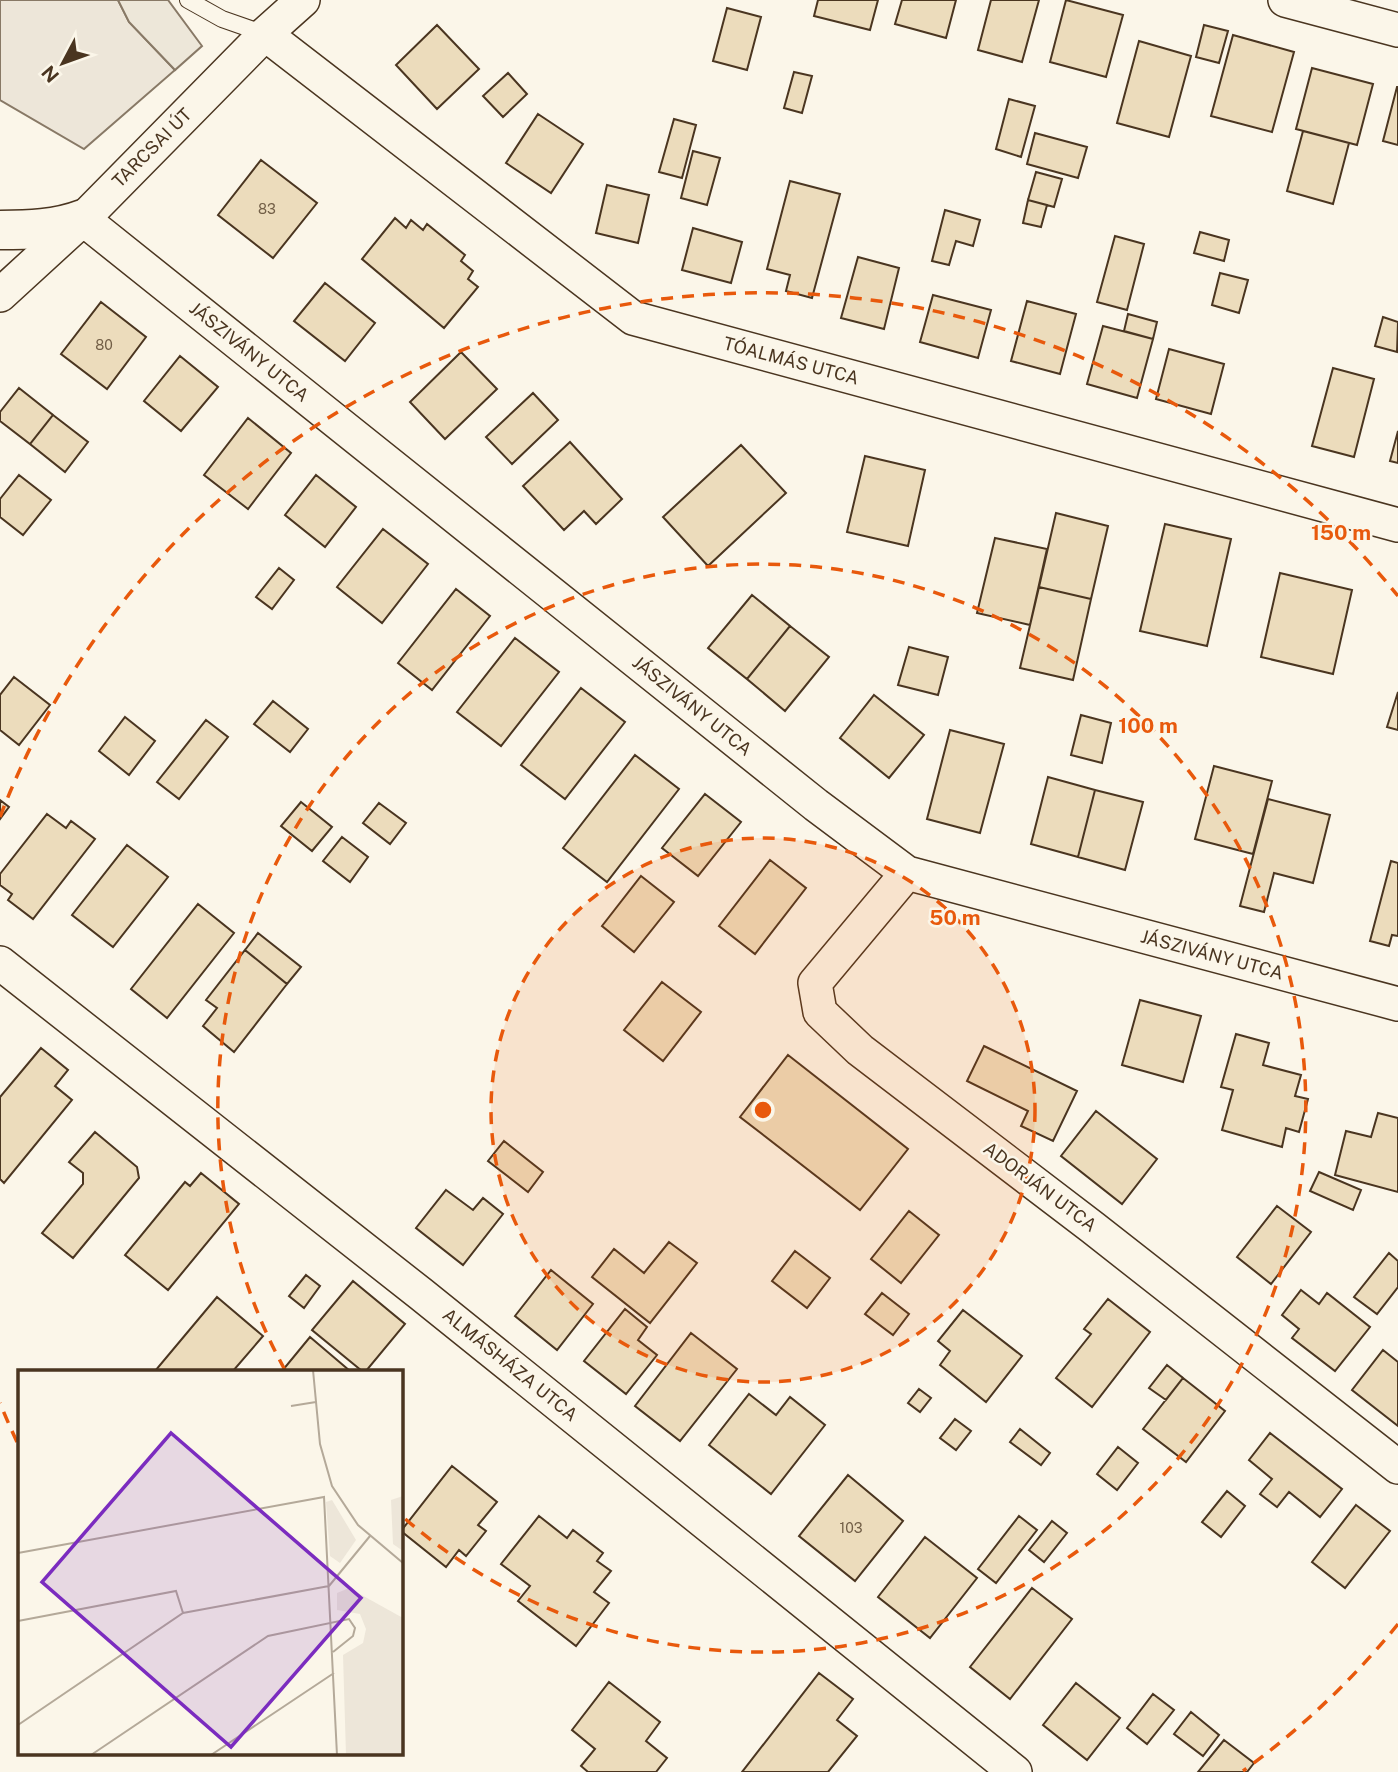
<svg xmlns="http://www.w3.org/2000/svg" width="1398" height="1772" viewBox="0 0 1398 1772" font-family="'Public Sans',sans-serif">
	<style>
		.green { fill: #ede6d9; stroke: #887966; stroke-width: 2 }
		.parking { fill: #ede7d9; stroke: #887966; stroke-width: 2 }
		.building { fill: #ecdcbc; stroke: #4a3520; stroke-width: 2 }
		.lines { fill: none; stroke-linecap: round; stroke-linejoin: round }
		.service-casing { stroke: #4a3520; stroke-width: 18 }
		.minor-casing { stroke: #4a3520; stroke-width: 36 }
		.secondary-casing { stroke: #4a3520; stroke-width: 41 }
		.service { stroke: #fbf6e9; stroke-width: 16 }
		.minor { stroke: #fbf6e9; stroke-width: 33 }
		.secondary { stroke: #fbf6e9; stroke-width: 38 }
		.ring { fill: none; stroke: #e8590c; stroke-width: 3.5; stroke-dasharray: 12 9 }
		.labels { text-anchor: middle; stroke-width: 5; stroke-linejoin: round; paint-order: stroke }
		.number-label { font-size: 14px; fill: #725f47 }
		.street-label { font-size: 18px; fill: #4a3520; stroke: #fbf6e9 }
		.inset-road { fill: none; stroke: #b4a999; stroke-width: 2 }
		.view { fill: #7b2cbf; fill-opacity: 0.15; stroke: #7b2cbf; stroke-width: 3.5 }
		.inset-edge { fill: none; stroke: #4a3520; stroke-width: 3.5 }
		.centre { fill: #e8590c; stroke: #fbf6e9; stroke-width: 3.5 }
		.ring-label { font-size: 21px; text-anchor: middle; font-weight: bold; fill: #e8590c; stroke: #fbf6e9; stroke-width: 5; stroke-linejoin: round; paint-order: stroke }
	</style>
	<rect width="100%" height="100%" fill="#fbf6e9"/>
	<path class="green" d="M0 0H118L129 22 175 70 84 149 0 100Z"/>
	<path class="parking" d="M118 0H168L202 46 175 70 129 22Z"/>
	<path class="building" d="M818 0H878L870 30 814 16Z
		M902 0H956L946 38 895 24Z
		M991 0H1039L1022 62 978 50Z
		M1066 0 1123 15 1106 77 1050 62Z
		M727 8 761 17 747 70 713 61Z
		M437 25 479 69 437 109 396 65Z
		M1204 25 1228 31 1219 63 1196 57Z
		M1233 35 1294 52 1272 132 1211 116Z
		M1139 41 1191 56 1169 137 1117 123Z
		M1312 68 1373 84 1357 145 1296 129Z
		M794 72 812 76 802 113 784 108Z
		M508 73 527 94 503 117 483 96Z
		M1397 87H1398V145L1383 141Z
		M1009 99 1035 106 1021 157 996 149Z
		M538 114 583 144 551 193 506 163Z
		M674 119 696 125 682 178 659 172Z
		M1303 131 1349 143 1333 204 1287 191Z
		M1035 133 1087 147 1078 178 1027 164Z
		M693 151 720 158 707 205 681 198Z
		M261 160 317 203 273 258 218 215Z
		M1036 172 1062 179 1054 207 1028 200Z
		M790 181 840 194 812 298 786 291 790 275 767 269Z
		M607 185 649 195 638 243 596 233Z
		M1028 200 1047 205 1041 227 1023 223Z
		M945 210 980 220 973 246 956 241 949 265 932 261Z
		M395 218 406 228 411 220 423 230 427 224 465 255 461 261 473 271 468 279 478 287 444 328 362 259Z
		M693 228 742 242 731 283 682 270Z
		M1200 232 1229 240 1224 261 1194 253Z
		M1115 236 1144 244 1127 310 1097 302Z
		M858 257 899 268 884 329 841 318Z
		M1220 273 1248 280 1239 313 1212 305Z
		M325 283 375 323 345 361 294 321Z
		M933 295 991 310 978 358 920 342Z
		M1027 301 1076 314 1060 374 1011 361Z
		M101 302 146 337 107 389 61 354Z
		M1128 314 1157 322 1153 339 1124 331Z
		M1383 317 1398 322 1397 352 1375 346Z
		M1103 326 1153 339 1137 398 1087 384Z
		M1169 349 1224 364 1211 414 1156 399Z
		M461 352 497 389 445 439 410 402Z
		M180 356 218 387 181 431 144 401Z
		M1333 368 1374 379 1354 457 1312 446Z
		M19 388 53 415 30 444 0 421V412Z
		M533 393 558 420 512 464 486 437Z
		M53 415 88 442 65 472 30 444Z
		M248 418 291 453 248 509 204 475Z
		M1398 431V463L1390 461Z
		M570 442 622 499 596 524 584 511 564 530 523 486Z
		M741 445 786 493 708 566 663 517Z
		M865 456 925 470 908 546 847 532Z
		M19 475 51 500 23 535 0 517V499Z
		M316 475 356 507 325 547 285 515Z
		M1056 513 1108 526 1091 599 1039 587Z
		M1165 524 1231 539 1207 646 1140 631Z
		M383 529 428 564 382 623 337 587Z
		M995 538 1047 549 1030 625 977 613Z
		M279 568 294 580 272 609 256 597Z
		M1280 573 1352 590 1333 674 1261 657Z
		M1039 587 1091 599 1073 680 1020 668Z
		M456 589 490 616 432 690 398 663Z
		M752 595 790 626 747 679 708 648Z
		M790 626 829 657 785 711 747 679Z
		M515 638 559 672 501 746 457 712Z
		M909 647 948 657 938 695 898 685Z
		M14 677 50 705 19 745 0 730V695Z
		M581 688 625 722 565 799 521 765Z
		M1398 692V730L1387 727Z
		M874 695 924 735 889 778 840 738Z
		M273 701 308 729 290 752 254 724Z
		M1081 715 1111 723 1102 763 1071 755Z
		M125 717 155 741 129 775 99 751Z
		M206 720 228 737 179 799 157 782Z
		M950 730 1004 744 980 833 927 819Z
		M635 755 679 789 607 882 563 848Z
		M1214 766 1272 781 1253 854 1195 839Z
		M1048 777 1095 790 1078 857 1031 844Z
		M1095 790 1143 802 1125 870 1078 857Z
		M705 794 741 822 698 876 662 848Z
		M1268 799 1330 815 1313 883 1274 873 1264 912 1240 906Z
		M0 800 9 807 0 819Z
		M301 802 332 827 312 851 281 826Z
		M379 803 406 823 390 844 363 823Z
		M47 814 66 828 71 821 95 839 33 919 8 900 12 894 0 885V874Z
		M342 837 368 857 350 882 323 861Z
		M127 845 168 877 113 947 72 915Z
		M770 860 806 888 755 954 719 926Z
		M1391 861 1398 863V936L1392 935 1389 946 1370 941Z
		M641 876 674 902 634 952 602 926Z
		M198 904 234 933 167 1018 131 989Z
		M258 933 301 967 287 984 245 950Z
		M245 950 287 984 234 1052 203 1026 217 1008 206 1000Z
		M662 982 701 1012 663 1061 624 1030Z
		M1140 1000 1201 1016 1183 1082 1122 1065Z
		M1236 1034 1269 1043 1263 1065 1301 1075 1295 1096 1308 1099 1299 1132 1286 1128 1282 1147 1222 1130 1233 1090 1221 1087Z
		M984 1046 1077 1091 1053 1141 1021 1126 1028 1111 967 1081Z
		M41 1048 68 1070 55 1086 72 1100 4 1183 0 1179V1097Z
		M788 1055 908 1149 860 1210 740 1117Z
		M1096 1111 1157 1159 1122 1204 1061 1156Z
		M1378 1113 1398 1118V1192L1335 1175 1346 1131 1371 1137Z
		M95 1132 137 1167 139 1178 73 1258 42 1233 83 1184V1173L69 1162Z
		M504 1141 543 1172 528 1192 488 1161Z
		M1319 1172 1361 1190 1353 1210 1310 1191Z
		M201 1173 239 1204 168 1290 125 1255 185 1182 190 1186Z
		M446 1190 473 1210 483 1198 503 1214 463 1265 416 1228Z
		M1277 1206 1311 1232 1271 1284 1237 1257Z
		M909 1211 939 1235 901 1283 871 1259Z
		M669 1242 697 1263 650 1323 592 1277 614 1249 644 1273Z
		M795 1251 830 1278 807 1308 772 1281Z
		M1389 1253 1398 1261V1287L1377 1314 1354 1297Z
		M551 1270 593 1304 557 1350 515 1316Z
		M306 1275 320 1286 304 1308 289 1296Z
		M353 1281 405 1324 366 1371H362L312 1330Z
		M1301 1290 1319 1304 1327 1293 1370 1327 1335 1371 1292 1338 1299 1329 1282 1315Z
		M882 1293 909 1314 893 1335 865 1314Z
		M217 1297 263 1336 233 1371H155Z
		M1108 1299 1150 1332 1092 1407 1056 1378 1091 1334 1084 1329Z
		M625 1309 647 1327 638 1340 657 1355 626 1394 584 1361Z
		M963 1310 1022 1356 986 1402 940 1365 950 1351 938 1341Z
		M691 1333 737 1369 680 1441 635 1406Z
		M310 1337 350 1371H282Z
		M1383 1350 1398 1362V1426L1352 1390Z
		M1167 1365 1183 1378 1166 1400 1149 1388Z
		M1183 1378 1225 1411 1186 1462 1143 1429Z
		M919 1389 931 1398 920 1412 908 1403Z
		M749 1394 776 1415 790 1397 825 1425 771 1494 709 1445Z
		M955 1419 971 1431 956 1450 940 1438Z
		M1020 1429 1050 1453 1041 1465 1010 1442Z
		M1270 1433 1342 1489 1320 1517 1289 1492 1277 1507 1260 1494 1272 1479 1249 1460Z
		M1118 1447 1138 1463 1117 1490 1097 1474Z
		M452 1466 497 1502 478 1525 486 1531 466 1556 459 1550 446 1567 401 1531Z
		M848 1475 903 1521 855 1581 799 1536Z
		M1227 1491 1245 1506 1221 1537 1202 1522Z
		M1356 1505 1390 1531 1345 1588 1312 1562Z
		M539 1516 567 1538 573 1530 603 1553 597 1561 611 1571 594 1592 609 1603 576 1646 518 1601 530 1586 501 1564Z
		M1019 1516 1037 1530 996 1583 978 1569Z
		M1052 1521 1067 1533 1044 1562 1029 1550Z
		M925 1537 977 1578 930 1638 878 1597Z
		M1032 1588 1072 1619 1010 1699 970 1667Z
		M819 1673 853 1699 837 1720 857 1736 828 1772H742Z
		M609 1682 660 1722 646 1741 667 1758 656 1772H588L581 1766 595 1749 572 1730Z
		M1076 1683 1120 1718 1087 1760 1043 1725Z
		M1153 1694 1174 1710 1147 1744 1127 1728Z
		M1191 1712 1219 1735 1203 1756 1174 1734Z
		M1224 1740 1254 1763 1247 1772H1198Z"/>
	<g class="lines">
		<defs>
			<path id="service" d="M188 0 222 19 265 34"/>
			<path id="minor" d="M1285 0 1398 30
				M265 34 633 318 1398 525
				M83 219 816 805 907 873 1398 1004
				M0 295 83 219 265 34 303 0
				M907 873 815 983 820 1012 860 1050 1092 1227 1398 1467
				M0 963 421 1294 1015 1772"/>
			<path id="secondary" d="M0 230C28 230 57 229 83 219"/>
		</defs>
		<use href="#service" class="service-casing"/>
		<use href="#minor" class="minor-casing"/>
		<use href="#secondary" class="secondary-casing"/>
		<use href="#service" class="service"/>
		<use href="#minor" class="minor"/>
		<use href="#secondary" class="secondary"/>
	</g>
	<circle cx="763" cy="1110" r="272" fill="#e8590c" fill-opacity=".12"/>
	<g class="ring">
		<circle cx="763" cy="1110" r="272"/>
		<path d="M285 1370A544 544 0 1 1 403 1517"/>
		<path d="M1398 1624A817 817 0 0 1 1243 1771M17 1442A817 817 0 0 1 0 1403M0 817A817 817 0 0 1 1398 596"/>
	</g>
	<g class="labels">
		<g class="number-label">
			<text x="267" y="214">83</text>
			<text x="104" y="350">80</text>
			<text x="851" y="1533">103</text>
		</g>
		<g class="street-label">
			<text transform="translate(152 148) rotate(-45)" y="6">TARCSAI ÚT</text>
			<text transform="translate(249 352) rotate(39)" y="6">JÁSZIVÁNY UTCA</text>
			<text transform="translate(791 361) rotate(15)" y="6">TÓALMÁS UTCA</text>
			<text transform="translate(692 706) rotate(39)" y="6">JÁSZIVÁNY UTCA</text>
			<text transform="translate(1212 955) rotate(15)" y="6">JÁSZIVÁNY UTCA</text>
			<text transform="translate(1040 1187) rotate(37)" y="6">ADORJÁN UTCA</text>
			<text transform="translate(510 1365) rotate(39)" y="6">ALMÁSHÁZA UTCA</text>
		</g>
	</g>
	<g transform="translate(18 1370)">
		<rect width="385" height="385" fill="#fbf6e9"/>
		<path d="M385 126V181L375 174 373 130ZM314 130 338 170 322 193 312 186 308 132ZM331 218 385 248V385H328L325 285 345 273 348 259 342 244 319 240V223Z" fill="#ede6d9"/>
		<path class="inset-road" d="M295 0 302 74 314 116 340 155 385 193M273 36 298 32M0 183 306 127 319 385M311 216 352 166M0 251 158 221 165 243M0 355 165 243 311 216M73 385 250 266 331 249 337 258 335 266 315 282M193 385 316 303"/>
		<path class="view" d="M153 63 343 228 213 377 24 212Z"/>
		<rect width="385" height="385" class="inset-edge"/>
	</g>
	<circle cx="763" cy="1110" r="10" class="centre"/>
	<g class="ring-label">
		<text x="1341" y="540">150 m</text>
		<text x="1148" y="733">100 m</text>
		<text x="955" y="925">50 m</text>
	</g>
	<g transform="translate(63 63) rotate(229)" stroke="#fbf6e9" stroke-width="5" paint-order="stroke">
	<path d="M0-5L12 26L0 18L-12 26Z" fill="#4a3520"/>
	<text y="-10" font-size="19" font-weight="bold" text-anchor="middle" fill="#4a3520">N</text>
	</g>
</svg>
